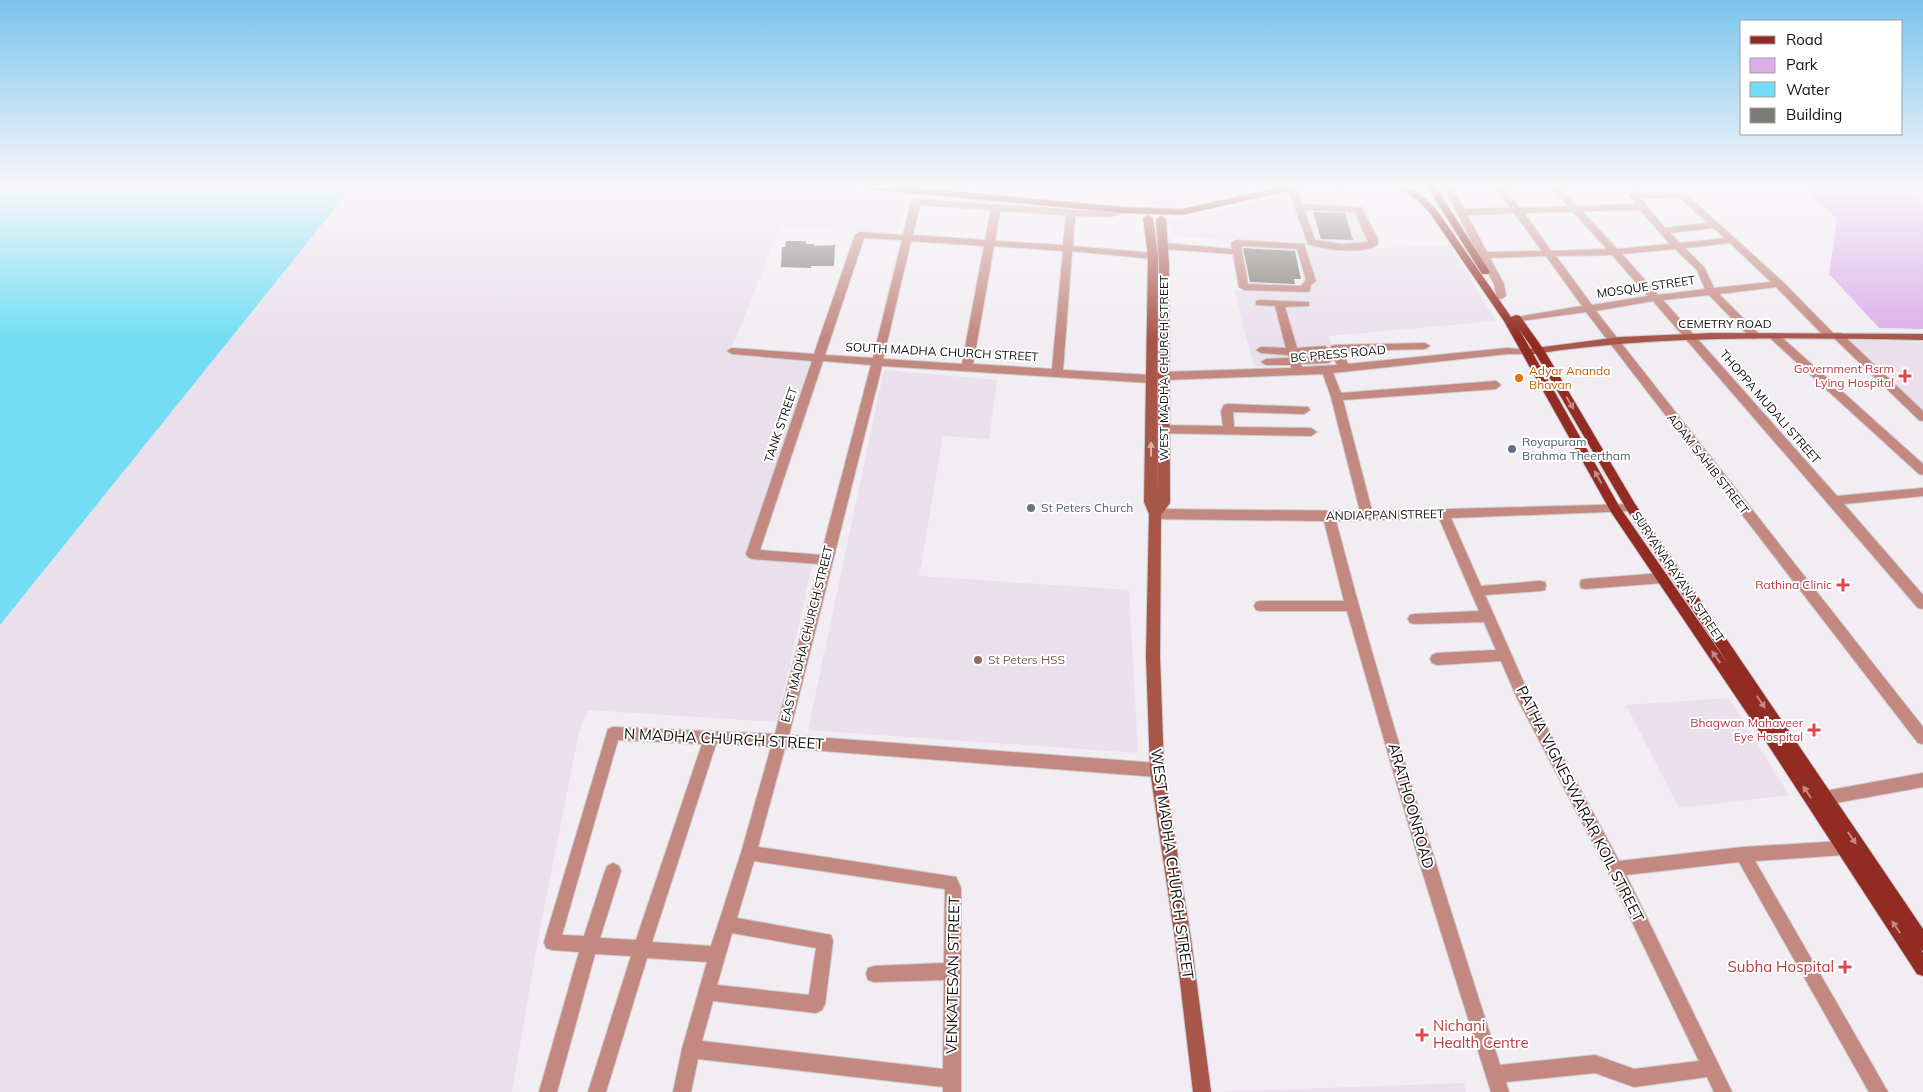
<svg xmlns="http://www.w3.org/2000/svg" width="1923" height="1092" viewBox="0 0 1923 1092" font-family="Mulish,sans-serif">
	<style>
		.built { fill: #e9e0ec }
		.green { fill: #dcaeea }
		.water { fill: #72ddf4 }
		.building { fill: #7e7a75 }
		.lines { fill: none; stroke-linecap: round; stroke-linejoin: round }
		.minor-casing { stroke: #cdcace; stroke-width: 2 }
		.secondary-casing { stroke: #cdcace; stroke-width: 2 }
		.primary-casing { stroke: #cdcace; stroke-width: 2 }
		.minor { fill: #c3887f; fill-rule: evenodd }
		.secondary { fill: #a8554a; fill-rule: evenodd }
		.primary { fill: #922b22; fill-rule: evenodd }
		.oneway { fill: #c38a85 }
		.oneway2 { fill: #d8b2ae }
		.health-dot { fill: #e0444e; stroke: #fff; stroke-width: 2 }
		.food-dot { fill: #e8710a; stroke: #fff; stroke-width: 2 }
		.service-dot { fill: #5c6f8a; stroke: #fff; stroke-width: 2 }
		.worship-dot { fill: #6b7280; stroke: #fff; stroke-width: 2 }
		.education-dot { fill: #8d6e63; stroke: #fff; stroke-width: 2 }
		.labels { text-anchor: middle; stroke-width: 4; stroke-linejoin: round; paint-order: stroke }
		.street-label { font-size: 12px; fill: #111012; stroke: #fff }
		.health-label { font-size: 12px; fill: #be3a42; stroke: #fff; text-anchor: end }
		.food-label { font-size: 12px; fill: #c56008; stroke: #fff; text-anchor: start }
		.service-label { font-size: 12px; fill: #4e5e75; stroke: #fff; text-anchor: start }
		.worship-label { font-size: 12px; fill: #5b616d; stroke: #fff; text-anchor: start }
		.education-label { font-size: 12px; fill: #785e54; stroke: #fff; text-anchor: start }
		.near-street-label { font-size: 15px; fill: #111012; stroke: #fff }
		.near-health-label { font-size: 15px; fill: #be3a42; stroke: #fff; text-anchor: end }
	</style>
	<rect width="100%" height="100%" fill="#f1edf2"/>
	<path class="built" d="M353 186H838L908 199 898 234 780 227 729 355 810 362 747 555 813 561 777 722 588 710 579 732 540 929 512 1092H0V625Z
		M901 186H1268L1203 201 1171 206Z
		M1899 186H1923V205Z
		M1345 189 1369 248 1450 245 1496 321 1329 336 1336 361 1254 367 1234 290 1306 292 1295 241 1171 237 1169 221 1289 195Z
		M1851 340 1923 342V410Z
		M884 370 997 380 989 439 943 436 919 576 1129 590 1138 753 808 730Z
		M1729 698 1789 795 1679 808 1626 705Z
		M1464 1083 1466 1092H1213Z"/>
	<path class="green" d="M1803 186H1899L1923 205V329L1879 328 1829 274 1837 219Z"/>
	<path class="water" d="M0 186H353L0 625Z"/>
	<path class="building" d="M1313 212 1345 213 1353 240 1321 239Z
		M786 241H806V244H814V246L835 245 834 266H811V268L781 267 782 247H785Z
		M1243 248 1295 251 1301 279H1294L1295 284 1250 282Z"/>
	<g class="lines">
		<defs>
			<path id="minor" d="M1287 186H1295L1302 204 1361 207 1378 239V244C1365 255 1323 250 1308 244ZM1304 210 1355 212 1368 242 1341 244 1315 240Z
				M1443 186H1451L1464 209 1510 208 1495 186H1503L1520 208 1568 206 1550 186H1559L1578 206 1636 204 1629 195 1633 192 1685 193 1783 282 1833 333H1841L1923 411V421L1919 420 1833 337H1825L1776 287 1719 294 1759 334 1760 336 1755 339 1751 338 1709 295 1663 300 1837 496 1923 488V496L1844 504 1923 595V609L1918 608 1653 301 1596 311 1923 727V744L1918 743 1586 312 1513 322 1512 320 1517 317 1582 306 1546 256 1490 258 1504 284 1506 296 1501 299 1497 298 1494 284ZM1640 198H1680L1708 223 1665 228ZM1640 210 1670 244 1617 249 1582 211ZM1573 212 1607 249 1551 251 1524 213ZM1514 213 1542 251 1487 252 1467 215ZM1714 228 1725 238 1680 243 1670 233ZM1730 243 1771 282 1714 288 1704 267 1685 248ZM1675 249 1697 270 1705 289 1658 295 1622 254ZM1612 255 1648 296 1592 305 1556 256Z
				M916 199 1071 210 1110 211 1128 208V212L1110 217 1075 216 1073 246 1153 253 1158 256 1153 259 1072 251 1063 370 1151 375 1164 372 1291 368V365H1266L1261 362 1266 359 1289 358 1288 355 1261 353 1256 350 1261 347 1286 348 1275 306 1256 305V301L1260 300 1309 302V306L1285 307 1297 348 1325 346 1330 349 1331 346 1335 345 1425 343 1430 346 1425 349 1342 351 1348 364 1507 348 1532 350 1533 352 1532 354H1507L1333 373 1341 393 1496 381 1501 385 1496 389 1343 400 1372 511 1635 504 1637 507 1635 510 1631 511 1451 518 1481 586 1540 581 1545 582 1546 586 1545 590 1540 591 1485 595 1528 692 1619 861 1743 847 1843 841 1848 843 1851 848 1848 853 1843 855 1755 861 1888 1092H1869L1739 862 1626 875 1732 1092H1714L1707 1077 1634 1087 1595 1073 1506 1082 1509 1092H1491L1421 868 1347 611H1261L1256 610 1254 606 1256 602 1261 601H1344L1324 521 1155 519 1151 517 1149 514 1151 511 1155 509 1360 511 1331 397 1323 374 1164 380 1151 383 882 366 789 735 1157 763 1162 765 1164 770 1162 775 1157 777 785 748 758 847 956 877 961 888V1092H943V1087L698 1059 691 1092H673L682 1049 707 962 647 958 606 1092H588L631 956 595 954 557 1092H539L579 952 552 950 546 948 544 942 608 729 613 727 775 734 819 564 752 559 748 557 746 554 812 361 732 354 727 351 732 348 814 354 855 235 860 232 903 235 911 202ZM920 205 991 210 985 240 913 235ZM1000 211 1066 215 1063 245 995 241ZM864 238 902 240 873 358 825 355ZM911 241 984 246 962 364 883 359ZM994 246 1063 251 1052 369 973 364ZM1330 349 1337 365 1302 367 1301 364 1328 363 1333 360 1328 357H1299L1298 355 1325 352ZM823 361 871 365 821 555 760 550ZM1439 518 1479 611 1415 614 1410 615 1408 619 1410 623 1415 624 1484 622 1496 650 1437 653 1432 655 1430 659 1432 663 1437 665 1501 661 1517 698 1609 874 1699 1061 1634 1069 1595 1055 1500 1065C1442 884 1384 704 1336 521ZM618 740 702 744 636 940 600 938 621 871 619 866 613 863 607 866 605 871 584 936 562 935ZM716 744 771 747 741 853 711 946 652 942ZM754 861 945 889 944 963 874 966 868 968 866 974 868 980 874 982 944 980 943 1069 702 1041 713 1001 816 1013 822 1010 825 1004 833 941 831 935 737 918ZM732 933 816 948 809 995 717 985Z
				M1236 240 1304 244 1316 281 1311 285 1310 291 1306 292 1244 290 1239 287 1233 254 1163 249 1158 246 1163 243 1232 249 1231 243ZM1241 246 1297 249 1306 280 1301 286 1248 284Z
				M1774 333 1778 334 1923 464V475L1919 474 1770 338 1769 336Z
				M1228 404 1308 407 1310 410 1304 414 1233 412 1234 427 1311 428 1317 432 1311 436 1153 433 1147 429 1153 425 1223 426 1221 411 1224 405Z
				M1662 573 1667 574 1668 578 1667 582 1662 583 1586 589 1581 588 1580 584 1581 580 1586 579Z
				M1923 773V787L1825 805 1820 803 1817 798 1820 793 1825 791Z"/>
			<path id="secondary" d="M1148 215 1153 218 1158 256 1157 504 1159 264 1156 219 1161 216 1166 219 1169 264 1170 503 1161 515 1160 656 1164 770 1191 939 1211 1092H1193L1175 939 1150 770 1146 656 1149 514 1144 502 1148 256 1143 218Z
				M1712 333 1923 334V340C1792 338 1658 334 1528 355L1523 352 1528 349 1620 337Z"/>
			<path id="primary" d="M863 186H892L1125 207 1182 209 1286 186H1300L1296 189 1182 215 1125 213 867 189Z
				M1395 186C1413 186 1424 197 1436 209L1511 317 1516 315 1520 316 1544 350 1635 504 1923 929V951L1921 950 1923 953V976L1917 974 1761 734 1611 512 1504 321 1430 213 1416 199ZM1519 329 1534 351 1627 510 1729 665 1619 506Z
				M1427 186H1435L1490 272 1488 274H1482Z"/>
		</defs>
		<use href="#minor" class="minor-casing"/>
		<use href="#secondary" class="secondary-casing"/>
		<use href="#primary" class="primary-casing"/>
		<use href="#minor" class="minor"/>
		<use href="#secondary" class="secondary"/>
		<use href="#primary" class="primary"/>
	</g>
	<defs><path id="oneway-solid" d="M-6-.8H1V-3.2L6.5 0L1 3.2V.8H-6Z" transform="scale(1.25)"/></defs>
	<g class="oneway">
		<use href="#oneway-solid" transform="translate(1570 403) rotate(60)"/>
		<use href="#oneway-solid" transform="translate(1598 477) rotate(-119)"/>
		<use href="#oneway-solid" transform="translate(1716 657) rotate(-125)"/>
		<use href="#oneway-solid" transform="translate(1761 702) rotate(56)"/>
		<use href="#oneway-solid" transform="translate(1807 792) rotate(-123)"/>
		<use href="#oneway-solid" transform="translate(1852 838) rotate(56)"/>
		<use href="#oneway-solid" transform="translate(1896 927) rotate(-124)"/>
	</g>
	<use class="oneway2" href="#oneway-solid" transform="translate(1151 449) rotate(-90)"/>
	<linearGradient id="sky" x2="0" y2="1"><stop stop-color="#79c4ed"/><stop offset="0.55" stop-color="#f9f7f9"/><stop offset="1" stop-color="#f9f7f9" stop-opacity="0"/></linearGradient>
	<rect width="1923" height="339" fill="url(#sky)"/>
	<g class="health-dot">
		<path d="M1902.5 368.5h5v5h5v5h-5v5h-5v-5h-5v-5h5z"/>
		<path d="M1840.5 577.5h5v5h5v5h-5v5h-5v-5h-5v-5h5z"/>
		<path d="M1811.5 722.5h5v5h5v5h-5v5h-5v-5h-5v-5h5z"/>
		<path d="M1842.5 959.5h5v5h5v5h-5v5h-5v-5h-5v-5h5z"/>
		<path d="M1419.5 1027.5h5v5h5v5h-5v5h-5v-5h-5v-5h5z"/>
	</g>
	<circle class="food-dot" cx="1519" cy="378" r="5"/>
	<circle class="service-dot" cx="1512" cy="449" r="5"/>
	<circle class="worship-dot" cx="1031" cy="508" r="5"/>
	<circle class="education-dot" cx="978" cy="660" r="5"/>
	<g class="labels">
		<g class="street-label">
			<text transform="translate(1646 287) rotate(-8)" y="4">MOSQUE STREET</text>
			<text x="1725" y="328">CEMETRY ROAD</text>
			<text transform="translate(942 352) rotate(3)" y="4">SOUTH MADHA CHURCH STREET</text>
			<text transform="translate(1338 354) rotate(-5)" y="4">BC PRESS ROAD</text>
			<text transform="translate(1164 368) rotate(-90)" y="4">WEST MADHA CHURCH STREET</text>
			<text transform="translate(1770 407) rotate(49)" y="4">THOPPA MUDALI STREET</text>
			<text transform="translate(781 425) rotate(-71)" y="4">TANK STREET</text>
			<text transform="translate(1708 464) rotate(52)" y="4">ADAM SAHIB STREET</text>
			<text transform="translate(1385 515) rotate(-1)" y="4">ANDIAPPAN STREET</text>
			<text transform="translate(1678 577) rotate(56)" y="4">SURYANARAYANA STREET</text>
			<text transform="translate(807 634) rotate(-76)" y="4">EAST MADHA CHURCH STREET</text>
		</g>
		<g class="health-label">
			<text x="1894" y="373">Government Rsrm<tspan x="1894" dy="14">Lying Hospital</tspan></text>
			<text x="1832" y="589">Rathina Clinic</text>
			<text x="1803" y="727">Bhagwan Mahaveer<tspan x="1803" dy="14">Eye Hospital</tspan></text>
		</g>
		<g class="food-label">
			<text x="1529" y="375">Adyar Ananda<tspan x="1529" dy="14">Bhavan</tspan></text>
		</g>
		<g class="service-label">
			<text x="1522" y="446">Royapuram<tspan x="1522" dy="14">Brahma Theertham</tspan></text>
		</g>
		<g class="worship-label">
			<text x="1041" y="512">St Peters Church</text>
		</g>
		<g class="education-label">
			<text x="988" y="664">St Peters HSS</text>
		</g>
		<g class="near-street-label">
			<text transform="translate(724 739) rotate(3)" y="5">N MADHA CHURCH STREET</text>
			<text transform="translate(1580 804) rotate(63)" y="5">PATHA VIGNESWARAR KOIL STREET</text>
			<text transform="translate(1411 806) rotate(74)" y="5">ARATHOONROAD</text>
			<text transform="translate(1172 864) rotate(82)" y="5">WEST MADHA CHURCH STREET</text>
			<text transform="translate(953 975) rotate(-89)" y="5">VENKATESAN STREET</text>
		</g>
		<g class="near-health-label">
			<text x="1834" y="972">Subha Hospital</text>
			<text x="1433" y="1031" text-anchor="start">Nichani<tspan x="1433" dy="17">Health Centre</tspan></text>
		</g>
	</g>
	<rect x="1740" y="20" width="162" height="115" fill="#ffffff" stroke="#a09fa0"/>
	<rect x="1750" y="36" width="25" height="8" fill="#922b22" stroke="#a09fa0"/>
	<text x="1786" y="45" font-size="15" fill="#111012">Road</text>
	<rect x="1750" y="58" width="25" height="15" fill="#dcaeea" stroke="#a09fa0"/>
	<text x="1786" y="70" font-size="15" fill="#111012">Park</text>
	<rect x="1750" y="82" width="25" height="15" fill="#72ddf4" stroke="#a09fa0"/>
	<text x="1786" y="95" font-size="15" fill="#111012">Water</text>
	<rect x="1750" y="108" width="25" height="15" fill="#7e7a75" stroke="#a09fa0"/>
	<text x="1786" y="120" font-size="15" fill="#111012">Building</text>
</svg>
